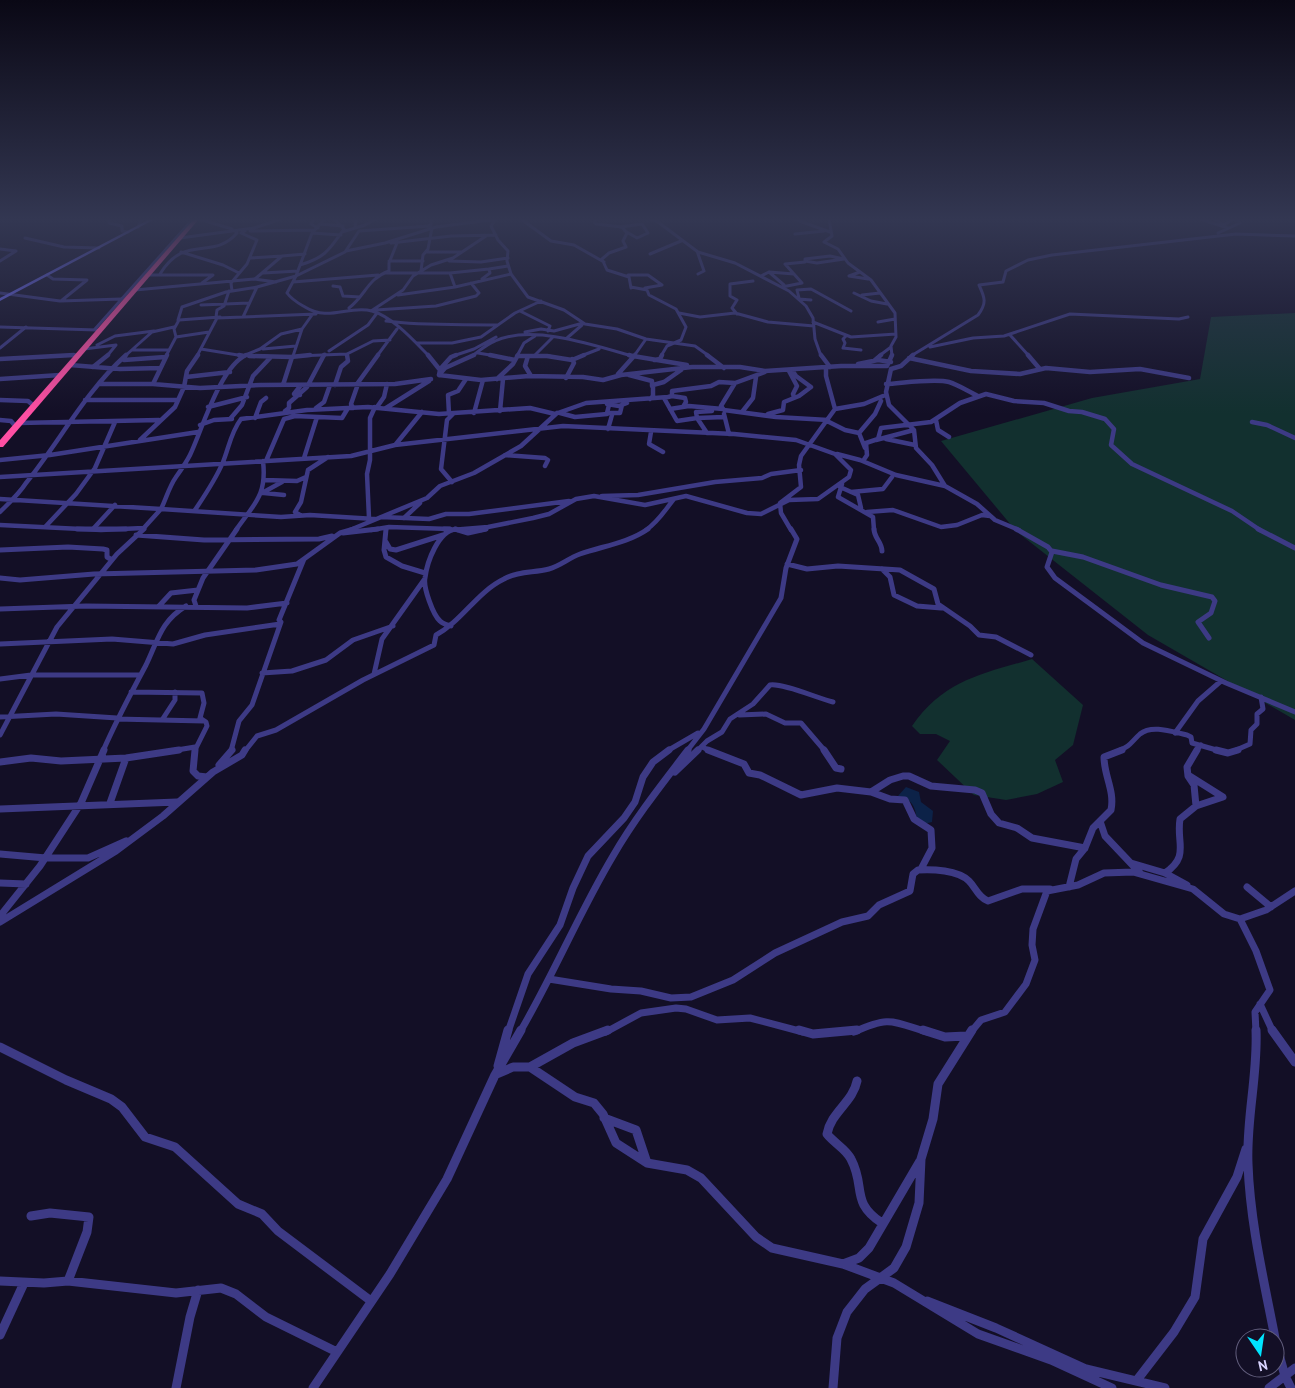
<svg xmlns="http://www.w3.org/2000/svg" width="1295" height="1388" viewBox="0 0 1295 1388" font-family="'PT Sans',sans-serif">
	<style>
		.green { fill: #12302f }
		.water { fill: #0c2248 }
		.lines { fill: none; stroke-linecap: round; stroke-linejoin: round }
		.street-far4 { stroke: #3d3a85; stroke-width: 3 }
		.street-far3 { stroke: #3d3a85; stroke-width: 4.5 }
		.street-far2 { stroke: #3d3a85; stroke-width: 5 }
		.street-far1 { stroke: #3d3a85; stroke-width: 7 }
		.street { stroke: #3d3a85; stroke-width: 9 }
		.secondary { fill: #6f6bff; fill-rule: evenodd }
		.highway { fill: #ff4fa3; fill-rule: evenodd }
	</style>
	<rect width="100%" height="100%" fill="#130f26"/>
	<path class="green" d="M1295 313V720L1148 635 1016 531 941 441 1092 398 1200 379 1211 317Z
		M1032 659 1083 705 1073 745 1055 760 1063 782 1037 794 1006 800 974 795 937 760 950 741 936 734H920L912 726C944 680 982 674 1032 659Z"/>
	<path class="water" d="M906 787 919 792 921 802 933 811 932 822 924 824 917 819C915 806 912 799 898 796Z"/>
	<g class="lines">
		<path class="street-far4" d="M109 219V223L122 226V231L128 232
			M199 219 232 229
			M297 219H306
			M314 219 311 224 318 228
			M496 219 491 226 498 240 508 251 507 261 511 274 528 297 564 310 585 324 617 329 646 339 695 346 709 356
			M521 219 551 241 574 245 604 262
			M596 219 594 222 596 224 622 227 627 233 623 241 626 247 609 253 602 259 607 270 629 277 631 288
			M650 219 658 222 698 252 735 263 789 291 806 306 813 318 815 339 821 356
			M794 219 830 232
			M829 219 832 236 824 242 838 249 848 263 871 280 895 313 896 337 891 346 892 356
			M1200 219 1228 228
			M1215 219 1226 227
			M320 224 343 226
			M1223 225 1234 219
			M363 226 376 219
			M138 227 142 219
			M620 227 642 224 648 233 637 238 625 231
			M355 228 356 219
			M250 231 315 230
			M342 232 365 225
			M312 233 341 235
			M1218 233 1240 223 1237 219
			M795 234 824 231
			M25 238 64 247 99 248
			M180 238 254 228 281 219
			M391 243 451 236 496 235
			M0 249 16 251 0 261
			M346 251 385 243 436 227 497 219
			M697 251 704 271 698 274
			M181 252 223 265 239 273
			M427 252H461
			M650 254 681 241
			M250 258 282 256
			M389 261H423
			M449 261 481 262 508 258
			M805 261 817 263 844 259
			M300 265C326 257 329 250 344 229L334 219
			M421 271 423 255 428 249 432 228 428 226 431 225V219
			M769 272 784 285
			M860 272 849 276 868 279
			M263 273 298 271
			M385 273H450L455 287
			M450 273 489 269
			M160 274C185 233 213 261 237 233L235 231
			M47 275 53 279 87 280 61 301
			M148 275H213L202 283
			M628 275H648L662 285 645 288
			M761 276 769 272 794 274
			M255 279 282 256 305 254
			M482 279 490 273 489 269 508 266
			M293 282 378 275
			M333 286 340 287 343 296 360 297
			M631 287 647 290 649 295 676 309 686 327 681 340 667 346 661 356
			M782 287 802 283 785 264 805 262V259L830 256 844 259
			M135 290 254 279 276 282
			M232 291 231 283 247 264 257 240 241 233 245 231
			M0 293 60 301 121 299
			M854 293 871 301 887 304
			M398 295 455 287 511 274
			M862 295 880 293
			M799 298 797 290 811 289 851 311
			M799 299 811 300
			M201 305 249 303
			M349 308C366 295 367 279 389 271V263L397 243
			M376 310 436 306 476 296 479 293 471 283
			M371 311 403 290 413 276 431 265 453 258 486 236
			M520 311 550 326 548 331
			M679 313 700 317 735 313 768 322 814 326
			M737 314 732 308 737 300 730 296V284L753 281
			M216 317 217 310 224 306 229 291
			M243 317 257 287 296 276 312 233 325 219
			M178 320 182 307 226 292 257 287
			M386 321C423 326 460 324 498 325
			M813 322 851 337 896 334
			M878 322 895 319
			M0 327 97 330
			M95 329 193 219
			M525 332 541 329 554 331 583 323
			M1010 335 1029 356
			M846 336 843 339 845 343 843 348 861 350
			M176 337 174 329 179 320 220 317
			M567 338 582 325
			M417 343H452L481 337 515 313 541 301
			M97 345 115 336 154 331
			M930 347 973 338 1004 336 1070 314 1179 319 1188 317
			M0 348 26 327
			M84 349 116 345 107 356
			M201 349 244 356
			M263 349 296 346
			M133 350H168
			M329 351 368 325 377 313
			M478 353 496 356
			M347 354V356
			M535 355 552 338
			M50 356 78 355
			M125 356 152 332 174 327
			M166 356 176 337 209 332
			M197 356 217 318 316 314
			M243 356 260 349 281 334 302 329
			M249 356H268
			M293 356 302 329 312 315
			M297 356 347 354 373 341 390 340
			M324 356 325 354
			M377 356 397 329
			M429 356C414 341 393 317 372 311 348 305 329 322 305 307 298 303 292 300 287 293L296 276 345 252 359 231 429 226
			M453 356 474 349 496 337
			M472 356C479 351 487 344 495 341 532 324 594 345 632 356
			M517 356H550
			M517 356 524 343 535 336
			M581 356 599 349
			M633 356H636
			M634 356 646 339
			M879 356 891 347
			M911 356 978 315C987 303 985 298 979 285L1003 282 1006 271 1028 260 1052 255 1236 234 1295 236"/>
		<path class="street-far3" d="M239 355 244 356
			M246 355C220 367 202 430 190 455 186 463 181 470 176 477 169 487 166 499 161 509L281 517 310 515 375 519
			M428 355 440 370 439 375 481 380 529 376 583 377 603 380 621 375 692 367H740L765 371 841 366H887L892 355
			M490 355 515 360
			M629 355 632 356
			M707 355 724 368
			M821 355 830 367
			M913 355 901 366 891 369 886 392 889 405 914 430 916 448 932 465 945 486 977 504 995 520 1019 530
			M1028 355 1039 368
			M249 356 292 357 283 385
			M517 356H547L572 360 584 355
			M528 356 525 366 531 376
			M633 356 687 365
			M291 357 310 355
			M909 358 971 371 1020 374 1046 368 1090 372 1140 369 1189 378
			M0 359 74 355
			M124 360 165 357
			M654 360 660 359 662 355
			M875 360 881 355
			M858 364 878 360 891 362
			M70 365 120 369 160 368
			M93 367 108 355
			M442 367 451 357 456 355
			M789 371 797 386 793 394 794 397
			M618 374 635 355
			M439 375 445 368 474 355
			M629 375 652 381V386
			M186 377 230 372
			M566 378 574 363 572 359
			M0 379 60 375
			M497 379 513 364 518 355
			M735 383 721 406 724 410 776 417 828 420
			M99 384H153L200 388 260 385 395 384 431 379
			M153 384 167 355
			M357 384 378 355
			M886 384C903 383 935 378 949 382 959 385 969 392 978 396
			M335 385 341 367 348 361 347 355
			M300 395 294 394 301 385
			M672 396 685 398 686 402 683 407
			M664 398 677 421 697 418 707 433
			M650 399 653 396V385L664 382 681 370
			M0 400 28 401 34 406
			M85 400H178
			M607 404 619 406 627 403
			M609 405 607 413H620L622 405
			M208 407 247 397
			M377 407 384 397 387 384
			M316 408 324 402 330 385
			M353 408 351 404 358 384
			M386 408 429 381
			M670 409 689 406 723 409
			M835 409 864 404 883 396
			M285 411 289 408V403L307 387 324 355
			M500 411 503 379
			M742 412 753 398 756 377
			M474 413 483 380
			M560 413 575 417 607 414
			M449 414 448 395 458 391 466 379
			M724 414 729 434
			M768 414 783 410 784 402 799 396 811 387 796 376 792 370
			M255 418 261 402 266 398
			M697 418 724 417
			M697 418 696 412 712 411
			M230 419 242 405 253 376 270 358
			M0 420 11 421 16 427
			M936 420 938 430 949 437
			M827 421 845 430 859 433
			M1252 422 1267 425 1295 438
			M19 423 159 420
			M200 425 214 420 232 419
			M608 429 612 415
			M651 432 649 444 663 452
			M886 439 915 445
			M140 440 175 407 184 387 187 371 198 355
			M876 440 914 430
			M396 444 422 412
			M865 448 859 433 875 414 881 401
			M837 454 860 460 896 475 945 486
			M505 455 545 458 548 460 545 466
			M304 458 317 417
			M0 460 50 455 198 432
			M266 461 284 419 295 416 342 418 348 408
			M863 461 867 455 866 443 878 439 881 428 931 422 960 403 986 394 1014 401 1044 403 1069 411 1082 412 1105 419 1114 429 1111 445 1132 464 1232 511 1260 530
			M0 477 351 456 395 445 563 426 734 434 796 440 835 454 851 470 849 477 818 499 789 500 761 514 747 513 686 496 645 505 594 496 576 499 549 514 533 518 488 527 451 530
			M265 480 297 481 306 477
			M452 482 441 469 447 420 453 414
			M842 484 838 497 873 517 874 530
			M840 487 858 495 861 508
			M851 492 883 489 892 477
			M262 493 282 482
			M264 493 284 495
			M602 496 638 495 715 482 762 478 771 474 801 470
			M0 499 161 509 142 530
			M195 510C205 495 216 479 223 462 229 447 231 432 241 419L307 410 368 407 439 414 530 408 555 414 586 403 668 397 672 396V391L711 386 719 382 735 383 765 372
			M0 512C9 503 19 494 26 483 60 441 85 392 126 355
			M867 512 893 510 941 527 957 525 982 515 990 516
			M300 515 295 512 301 502 308 470 328 457
			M381 517 429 519 446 514H469L569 501
			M369 518 367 474 370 460V418L375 407
			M404 518 420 503
			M0 525 101 530 143 528
			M46 526 76 494 95 468 115 422
			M93 529 115 505
			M455 529 458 530
			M236 530C255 503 267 495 263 461
			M350 530 427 498 440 486 474 473 521 446 557 413
			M371 530 389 527 450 529
			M386 530V528
			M481 530 486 529
			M646 530C658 522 665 510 674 499
			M791 530 781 513 780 503 801 487 799 465 801 456 835 409 826 376V367"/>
		<path class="street-far2" d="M77 529H126
			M386 529 384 550 386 557 402 566 425 573
			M444 529H450
			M455 529 468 533 486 529
			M874 529C874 538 882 542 882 551
			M1016 529 1048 547 1052 552 1047 567 1055 578 1143 643 1226 683 1295 712
			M1258 529 1295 548
			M343 533 378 529
			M136 535 204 540 319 539 332 536
			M386 542 390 549 396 550 443 535
			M0 550 68 547 103 549 107 550V557L112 560
			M1052 551 1083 557 1161 585 1212 597 1215 601 1211 613 1198 622 1209 638
			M787 564 807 569 838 566 900 570 934 589 938 604 970 626 979 635 996 637 1031 655
			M882 569 890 577 894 595 917 606 941 608
			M0 578 20 580 94 574 256 570 297 564 340 533 354 529
			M159 606 171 593 198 590
			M196 606 194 600 203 578 237 529
			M0 609 86 606 247 608 287 603
			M451 626C448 625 443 624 440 621 433 615 423 587 425 578 427 562 438 531 456 529
			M0 644 112 639 173 644 205 635 280 624
			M262 673 292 671 326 660 353 640 393 626
			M374 674 382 639 424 580
			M0 679 31 675H140
			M131 692 202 693 204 703 200 718 206 722 207 726 196 748
			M739 715 766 714 785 723H801L825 751
			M0 717 56 714 117 718
			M116 719 204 721
			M162 720 175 700V692
			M1175 733 1198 701 1221 681
			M0 735 57 627 117 554 144 529
			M702 747 711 751
			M103 751C116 721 131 693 146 665 158 640 161 621 186 606
			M171 751 195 747V751
			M231 751 239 721 252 705 281 622 279 620 304 559
			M245 751 257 736 276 730 363 680 434 645 436 635C462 621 477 592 504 579 518 571 533 573 549 569 560 566 569 558 580 554 603 546 628 543 648 529
			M667 751 698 733
			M687 751 704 729 781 598 786 568 797 539 791 529
			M697 751 707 741 722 732 730 719 753 704 770 685C783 683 817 698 833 702
			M1118 751C1131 746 1131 742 1140 734 1152 724 1173 732 1187 735L1191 737 1192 743 1220 751
			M1196 751 1201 745
			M1234 751 1250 744 1251 730 1257 724V714L1263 709 1261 697"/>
		<path class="street-far1" d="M195 750 193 771 198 776 207 777
			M708 750 744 764 749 773 760 775 801 795 837 788 871 792 890 780 903 776H909L931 786 975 790 982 793 991 814 999 823 1017 828 1032 838 1085 848
			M824 750 836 768 841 769
			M1216 750 1228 753 1238 750
			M0 762 31 758 61 761 126 758 179 750
			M219 765 232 750
			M675 772 698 750
			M871 792 890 799 905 800 914 819 931 830 932 848 921 869
			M110 803 126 758
			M1196 806 1194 785 1188 776 1187 767 1197 750
			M0 809 177 802
			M1100 821 1105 836 1141 874
			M0 854 46 858H88L126 841
			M1131 863 1165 873 1187 885
			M1165 873C1190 856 1176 843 1180 819L1196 806 1223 797 1188 775
			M0 883 26 884
			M1069 887 1076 859 1085 848 1093 828 1111 810C1115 791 1104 776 1104 757L1122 750
			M1247 887 1271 907
			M0 916 40 866 81 803 104 750
			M1240 919 1256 951 1270 990 1255 1012 1256 1032
			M0 922 116 851 163 816 213 772 242 755 245 750
			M549 979 611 989 641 991 671 998 691 997 733 980 775 953 842 922 868 916 879 905 910 891 913 874 918 870C932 869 958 870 969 881 976 888 978 897 988 901L1022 889H1050
			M1260 1004 1273 1032
			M508 1032 528 974 560 925 573 888 588 856 624 818 635 802 643 777 653 762 669 750
			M520 1032C554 974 579 913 613 856 635 818 662 784 688 750
			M606 1032 641 1013 676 1008 686 1009 717 1020 750 1018 803 1032
			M854 1032C890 1016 891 1021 927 1032
			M971 1032 981 1020 1005 1012 1026 984 1035 960 1032 945 1033 929 1047 891 1078 885 1104 873 1133 872 1193 889 1224 914 1240 919 1266 910 1295 891"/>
		<path class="street" d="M799 1030 813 1034 857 1030
			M923 1030 945 1037 966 1036
			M1256 1030C1258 1075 1246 1119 1248 1164 1250 1222 1264 1281 1275 1338
			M1272 1030 1295 1062
			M0 1047 66 1080 111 1099 122 1107 145 1137 175 1147 238 1204 262 1214 278 1231 371 1301
			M498 1066 508 1030
			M530 1067 573 1043 608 1030
			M497 1074 513 1067H530L575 1097 594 1103 603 1114 616 1143 647 1163 687 1170 701 1178 756 1237 772 1248 843 1264 894 1283 978 1334 1051 1360 1112 1388
			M857 1081C853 1102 831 1112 827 1134 834 1143 846 1149 851 1159 866 1187 850 1202 882 1223
			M604 1118 636 1130 647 1163
			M31 1216 50 1213 89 1217 87 1232 68 1281
			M843 1264 859 1258 869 1248 920 1161
			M0 1281 44 1283 68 1281 176 1293 221 1288 236 1294 266 1317 337 1352
			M927 1301 996 1328 1086 1369 1165 1388
			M0 1335 24 1283
			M1275 1340 1285 1376 1291 1388
			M1137 1380 1174 1332 1195 1297 1203 1239 1237 1177 1246 1149
			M176 1388 190 1317 198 1290
			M313 1388 390 1274 447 1179 495 1075 521 1030
			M833 1388 837 1338 847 1312 865 1289 894 1268 906 1247 919 1203 921 1159 933 1119 938 1084 972 1030
			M1269 1388 1295 1368"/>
		<path class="secondary" d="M150 219H155L0 301V298Z"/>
		<path class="highway" d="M194 219H199L3 447H0V440Z"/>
	</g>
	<linearGradient id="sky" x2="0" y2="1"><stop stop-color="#0a0815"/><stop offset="0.53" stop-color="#333752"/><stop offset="1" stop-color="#333752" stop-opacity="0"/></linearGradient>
	<rect width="1295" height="414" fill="url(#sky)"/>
	<g transform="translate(1260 1353) rotate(167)"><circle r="24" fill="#130f26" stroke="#625e7d"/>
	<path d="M0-4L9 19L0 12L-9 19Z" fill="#00e5ff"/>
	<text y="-8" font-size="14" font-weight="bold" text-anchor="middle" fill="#d9d4ff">N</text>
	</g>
</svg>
